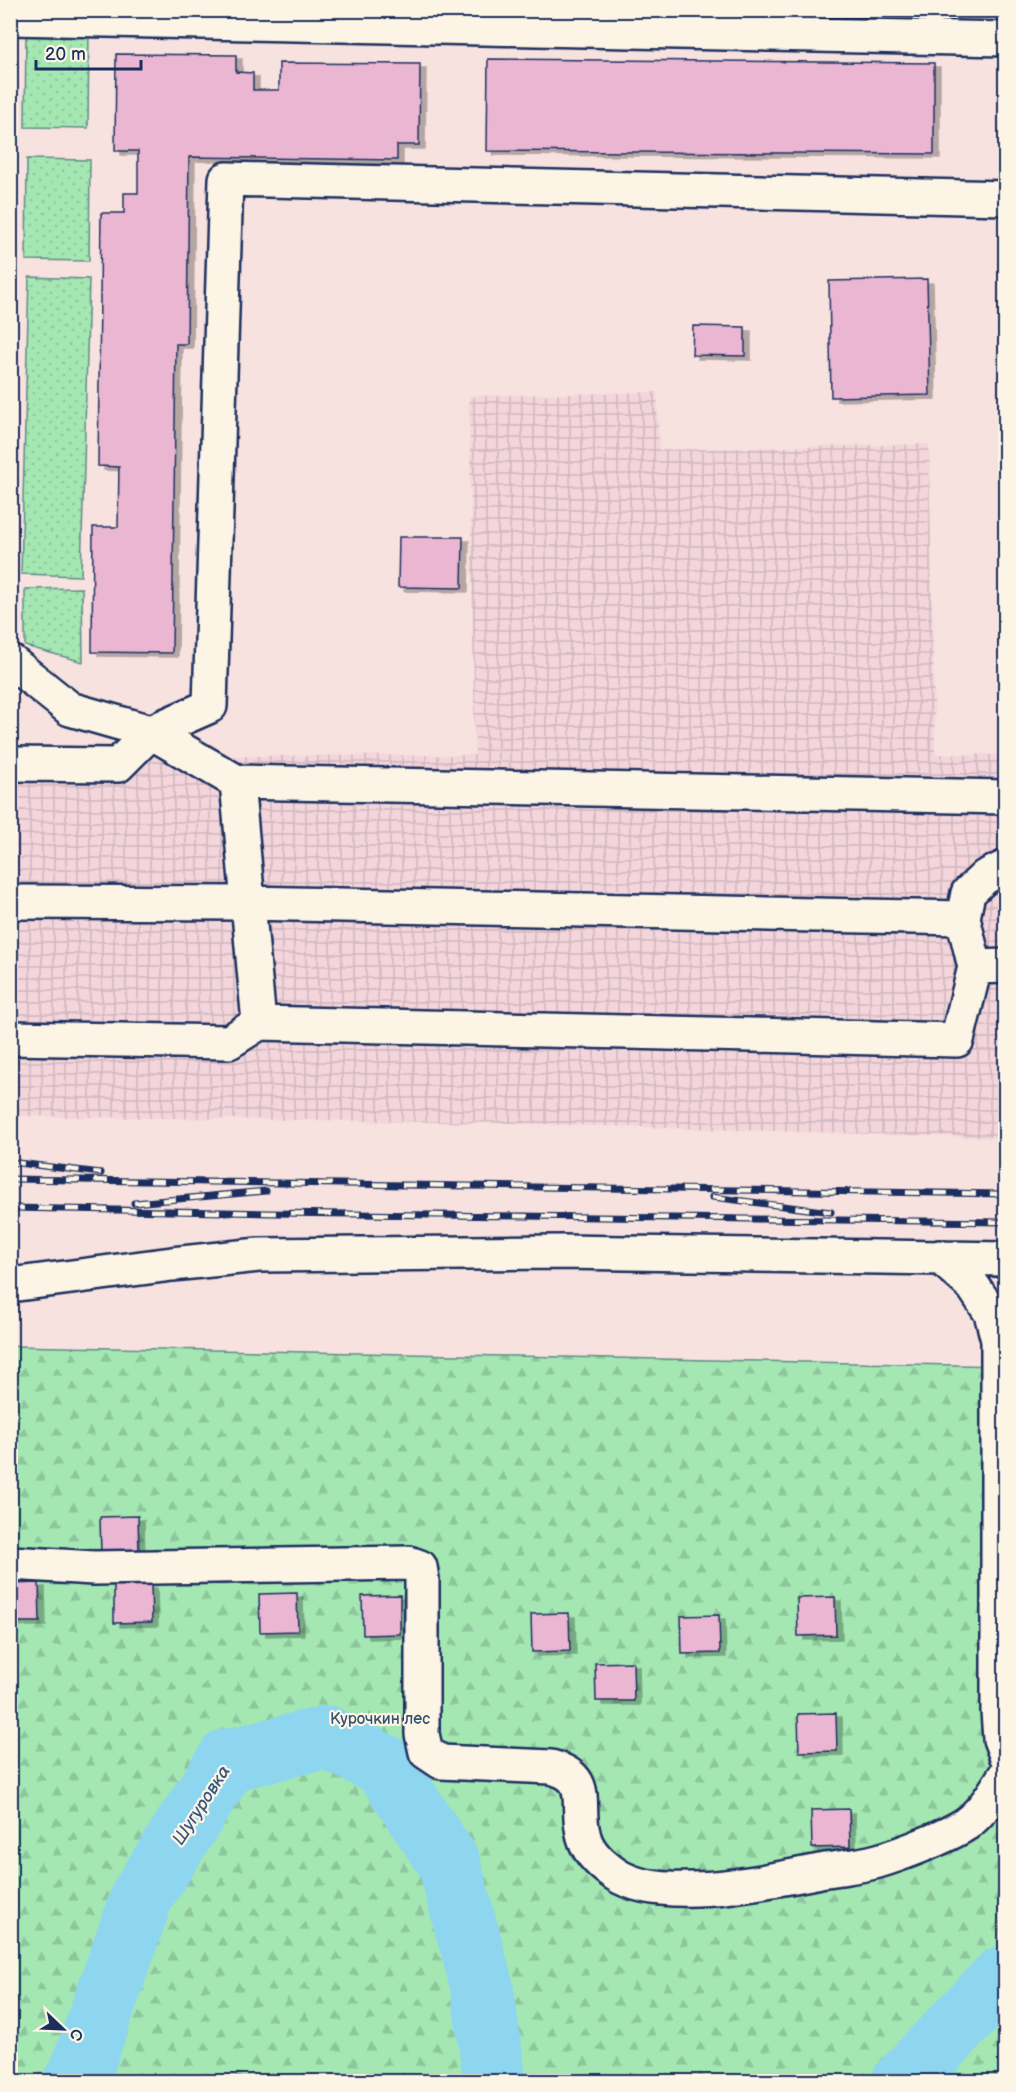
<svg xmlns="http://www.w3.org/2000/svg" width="1016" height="2092" viewBox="0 0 1016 2092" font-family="'Balsamiq Sans',sans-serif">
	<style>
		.industrial { fill: url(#industrial-grid) }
		.grass { fill: url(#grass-dots); stroke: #608b88; stroke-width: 1.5 }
		.forest { fill: url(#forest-firs); stroke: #608b88; stroke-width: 1.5 }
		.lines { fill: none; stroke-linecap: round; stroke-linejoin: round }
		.river { stroke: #8ed5f0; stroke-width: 63 }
		.building { fill: #eab6d2; stroke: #1b2f5e; stroke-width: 1.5; filter: url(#shadow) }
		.minor-casing { stroke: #1b2f5e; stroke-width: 38 }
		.minor { stroke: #fcf5e5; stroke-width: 33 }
		.rail-casing { stroke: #1b2f5e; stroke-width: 7 }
		.rail { stroke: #fcf5e5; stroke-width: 4.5; stroke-dasharray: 14; stroke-linecap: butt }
		.labels { text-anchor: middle; stroke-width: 4.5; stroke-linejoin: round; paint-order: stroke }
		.park-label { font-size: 16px; fill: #36546f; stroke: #fcf5e5 }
		.water-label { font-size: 18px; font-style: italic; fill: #385882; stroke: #fcf5e5 }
	</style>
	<defs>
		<pattern id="industrial-grid" width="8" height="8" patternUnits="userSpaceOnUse" patternTransform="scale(1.5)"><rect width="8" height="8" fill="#f3d5db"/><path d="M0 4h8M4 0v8" fill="none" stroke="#d0b7be"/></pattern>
		<pattern id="grass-dots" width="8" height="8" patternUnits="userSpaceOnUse" patternTransform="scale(1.5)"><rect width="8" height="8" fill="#a4e7b2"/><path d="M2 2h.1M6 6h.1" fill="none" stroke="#8dc69c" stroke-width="1.8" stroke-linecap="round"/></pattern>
		<pattern id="forest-firs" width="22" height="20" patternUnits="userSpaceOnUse" patternTransform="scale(1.5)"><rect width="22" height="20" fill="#a4e7b2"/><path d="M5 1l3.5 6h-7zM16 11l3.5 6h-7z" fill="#8dc69c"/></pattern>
		<filter id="shadow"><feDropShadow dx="6" dy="4" stdDeviation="0" flood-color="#0004"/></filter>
	</defs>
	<rect width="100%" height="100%" fill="#f7e2df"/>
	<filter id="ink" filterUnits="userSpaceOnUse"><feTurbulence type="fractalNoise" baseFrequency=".0167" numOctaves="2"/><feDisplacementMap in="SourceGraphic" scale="12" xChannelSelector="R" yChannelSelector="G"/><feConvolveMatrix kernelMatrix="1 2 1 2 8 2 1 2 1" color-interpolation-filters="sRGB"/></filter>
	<g filter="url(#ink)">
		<path class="industrial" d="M657 392 659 450 929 444 935 754 1005 755V1138L505 1123 11 1116V757L475 755 469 396Z"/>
		<path class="grass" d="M26 27H89L88 128 25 127Z
			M27 159 90 160 89 261 26 260Z
			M29 277 89 279 81 576 21 574Z
			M82 588 83 662 25 646V589Z"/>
		<path class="forest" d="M11 1346 1005 1366V2081L11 2082Z"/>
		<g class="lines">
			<path class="river" d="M74 2082 78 2079 142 1896 228 1760 327 1737 385 1766 449 1863 482 1987 495 2082
				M903 2082 1002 1978 1006 1979"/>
		</g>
		<path class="building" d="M116 54 236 55V72L253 73V90H279V63L420 64 419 145H397V160L189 157 187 344H176L172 653 92 652 93 527H118L119 467 98 466 101 213H124V193H138V151H115Z
			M488 59 934 63V154L487 151Z
			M927 279 930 395 831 397 829 281Z
			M693 326 745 327V356L692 355Z
			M399 537H463L462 588 398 587Z
			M138 1516 139 1554 101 1555 100 1517Z
			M39 1583 40 1622H10V1584Z
			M151 1584 152 1622 114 1623V1585Z
			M297 1593 298 1631 260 1632 259 1594Z
			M400 1595V1634L363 1635 362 1596Z
			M835 1597 836 1635 798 1636 797 1598Z
			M569 1613 570 1651 532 1652 531 1614Z
			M719 1615 720 1653 682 1654 681 1616Z
			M633 1662 634 1701H596L595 1663Z
			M836 1713 837 1751 799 1752 798 1714Z
			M849 1809 850 1847 812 1848 811 1810Z"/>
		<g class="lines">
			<defs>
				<path id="minor" d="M10 18 1006 39
					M10 661 70 709 151 732 210 706 226 179 1006 198
					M10 764 118 765 151 732 237 782 1006 797
					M237 782 259 1023
					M10 902 247 903 963 918
					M975 967 1006 966
					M10 1038 229 1042 259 1023 957 1040 975 967 963 918 968 893 985 877 1006 867
					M940 1257 973 1286 991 1313 998 1340V1711L1000 1739 1006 1755
					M10 1285 172 1264 259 1255 562 1252 1006 1259
					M10 1563 94 1568 409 1563 420 1567 422 1579V1734L426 1752 441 1762 551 1767C594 1778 574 1805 584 1837 588 1852 602 1865 615 1874 661 1905 768 1881 820 1871 839 1868 860 1866 878 1861 902 1854 946 1837 966 1824 984 1811 994 1792 1006 1774"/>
			</defs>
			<use href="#minor" class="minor-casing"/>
			<use href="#minor" class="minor"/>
			<defs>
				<path id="rail" d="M10 1162 101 1173
					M10 1179 1006 1194
					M712 1197 831 1212
					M134 1203 266 1191
					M10 1208 270 1213 1006 1222"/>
			</defs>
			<use href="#rail" class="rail-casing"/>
			<use href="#rail" class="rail"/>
		</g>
	</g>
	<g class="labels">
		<g class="park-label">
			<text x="380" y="1724">Курочкин лес</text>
		</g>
		<g class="water-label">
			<text transform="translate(201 1805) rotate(-57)" y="6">Шугуровка</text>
		</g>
	</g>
	<rect width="1016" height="2092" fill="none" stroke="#fcf5e5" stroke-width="36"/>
	<rect x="18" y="18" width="980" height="2056" fill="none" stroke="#1b2f5e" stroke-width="2" filter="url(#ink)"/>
	<g transform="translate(63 2029) rotate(113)" stroke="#fcf5e5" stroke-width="4.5" paint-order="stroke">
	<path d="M0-4.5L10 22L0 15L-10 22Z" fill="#1b2f5e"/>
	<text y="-9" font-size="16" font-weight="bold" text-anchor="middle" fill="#1b2f5e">С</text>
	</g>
	<path d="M36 60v9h105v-9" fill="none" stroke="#1b2f5e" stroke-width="3"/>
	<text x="45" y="60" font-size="18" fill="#1b2f5e" stroke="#fcf5e5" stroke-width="4.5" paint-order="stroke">20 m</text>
</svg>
